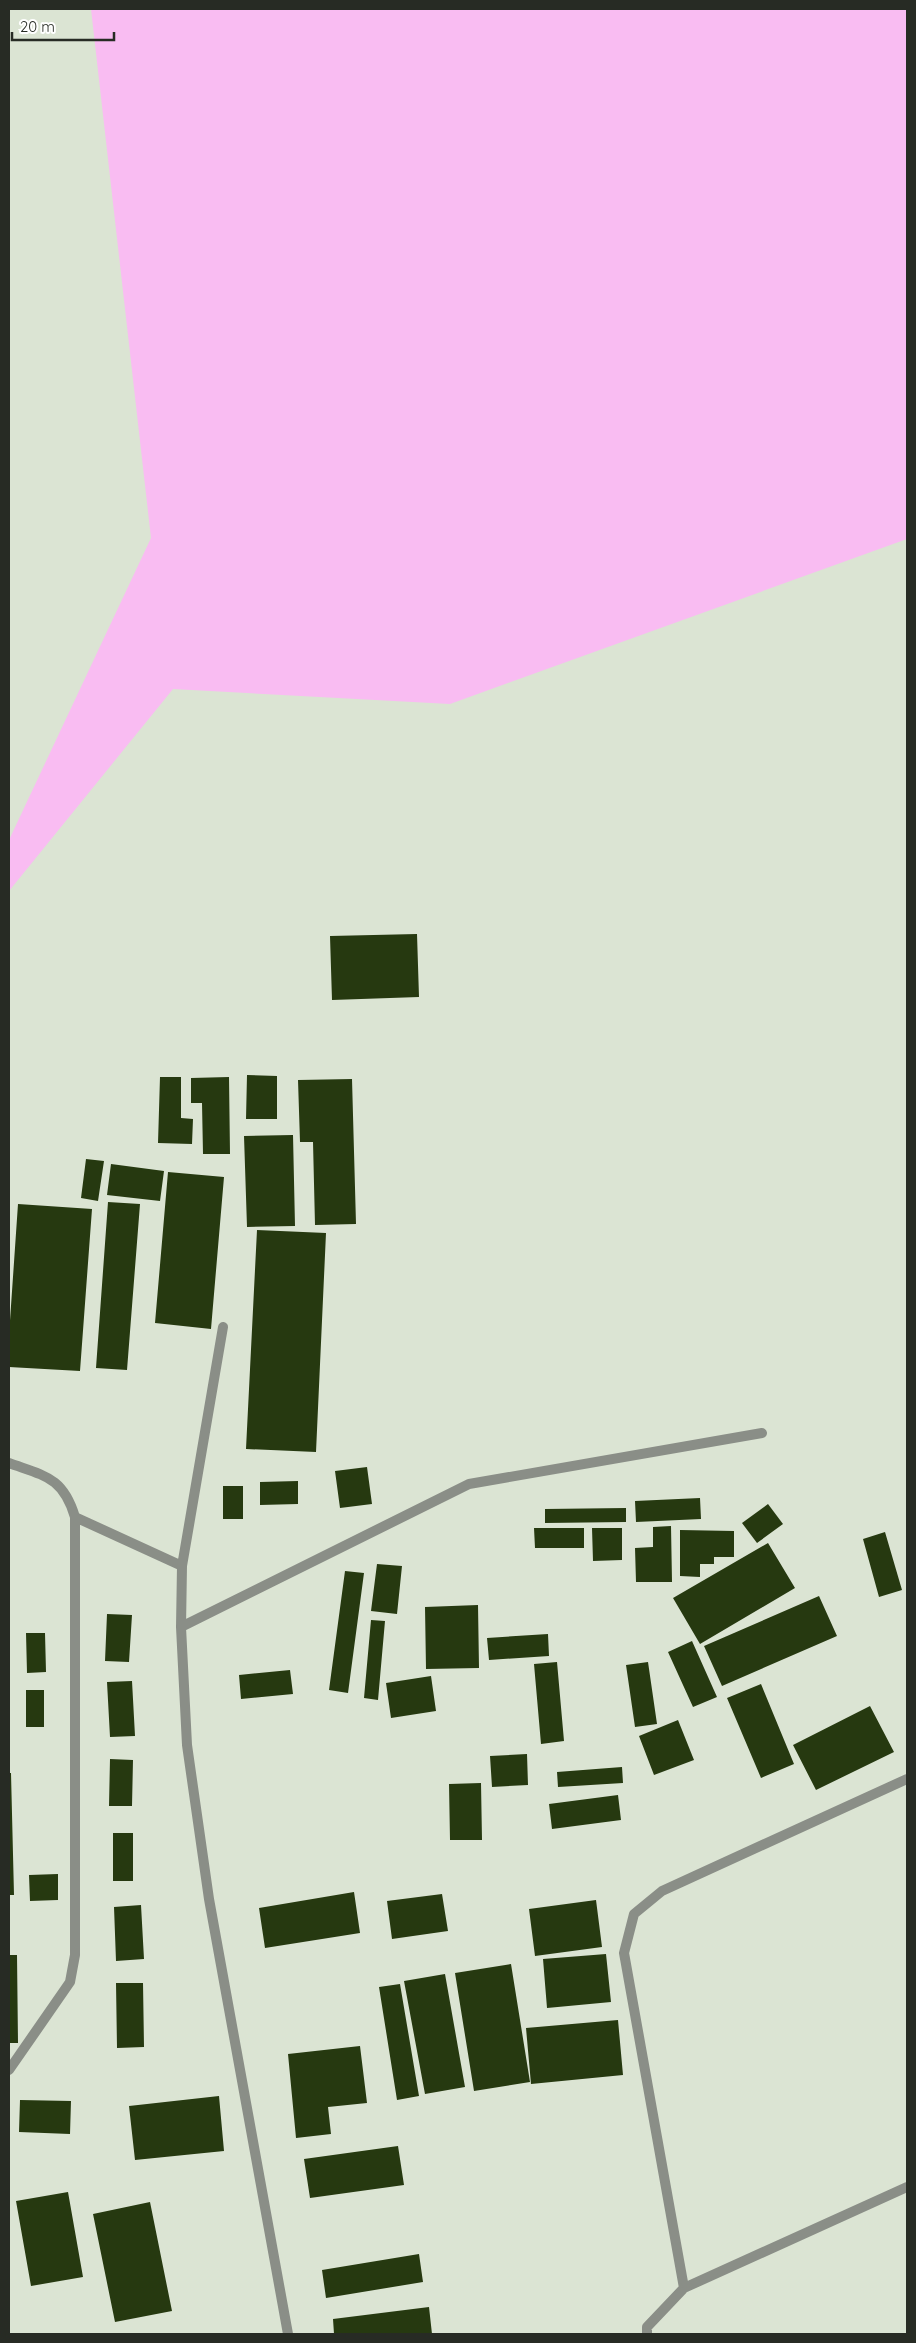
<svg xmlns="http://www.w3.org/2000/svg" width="916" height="2343" viewBox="0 0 916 2343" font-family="Quicksand,sans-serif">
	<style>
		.green { fill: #f9bcf2 }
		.building { fill: #263910 }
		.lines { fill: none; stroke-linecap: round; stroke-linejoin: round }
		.street { stroke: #8a8e87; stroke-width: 10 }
	</style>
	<rect width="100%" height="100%" fill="#dbe4d3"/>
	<path class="green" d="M91 9H907V539L450 704 173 689 9 891V840L151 538Z"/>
	<path class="building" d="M417 934 419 997 332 1000 330 936Z
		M247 1075 277 1076V1119H246Z
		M160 1077H181V1118L193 1119 192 1144 158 1143Z
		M229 1077 230 1154H203L202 1103H191V1078Z
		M352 1079 356 1224 315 1225 313 1142H300L298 1080Z
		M293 1135 295 1226 247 1227 244 1136Z
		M86 1159 104 1161 98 1201 81 1198Z
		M111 1164 164 1171 160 1201 107 1195Z
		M168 1172 224 1177 211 1329 155 1323Z
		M108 1202 140 1204 127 1370 96 1368Z
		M18 1204 92 1209 80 1371 9 1367V1335Z
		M257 1230 326 1233 316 1452 246 1449Z
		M367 1467 372 1504 340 1508 335 1471Z
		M298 1481V1504L260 1505V1482Z
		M223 1486H243V1519H223Z
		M700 1498 701 1519 636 1522 635 1501Z
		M768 1504 783 1524 757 1543 742 1523Z
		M626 1508V1522L545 1523V1509Z
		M671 1526 672 1582H636L635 1548 653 1547V1527Z
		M534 1528H584V1548H535Z
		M592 1528H622V1560L593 1561Z
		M680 1530 734 1531V1557H714V1564H700V1577L680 1576Z
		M885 1532 902 1590 879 1597 863 1539Z
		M768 1543 795 1588 700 1644 673 1598Z
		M377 1564 402 1566 397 1614 371 1611Z
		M345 1571 364 1573 348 1693 329 1690Z
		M819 1596 837 1636 722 1686 704 1646Z
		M478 1605 479 1668 426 1669 425 1607Z
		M107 1614 132 1615 129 1662 105 1661Z
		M371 1620 385 1621 378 1700 364 1698Z
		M26 1633H45L46 1672 27 1673Z
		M548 1634 549 1656 489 1660 487 1638Z
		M692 1641 717 1697 693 1707 668 1652Z
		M557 1662 564 1741 541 1744 534 1664Z
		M648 1662 657 1724 635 1727 626 1665Z
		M290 1670 293 1694 241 1699 239 1675Z
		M431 1676 436 1711 391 1718 386 1683Z
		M132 1681 135 1736 110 1737 107 1682Z
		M761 1684 794 1764 761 1778 727 1698Z
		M26 1690H44V1727H26Z
		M870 1706 894 1752 816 1790 793 1745Z
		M678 1720 694 1760 654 1775 639 1736Z
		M527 1754 528 1785 492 1787 490 1756Z
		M110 1759 133 1760 132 1806H109Z
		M622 1767 623 1783 558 1787 557 1772Z
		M9 1773H11L14 1895H9Z
		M481 1783 482 1840H450L449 1784Z
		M618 1795 621 1820 552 1829 549 1804Z
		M113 1833H133V1881H113Z
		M58 1874V1900L30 1901 29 1875Z
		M354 1892 360 1933 265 1948 259 1908Z
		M442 1894 448 1931 392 1939 387 1901Z
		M596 1900 602 1947 535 1956 529 1909Z
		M141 1905 144 1959 116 1961 114 1907Z
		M606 1954 611 2002 547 2008 543 1959Z
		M9 1955H17L18 2043H9Z
		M511 1964 530 2082 474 2091 455 1973Z
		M445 1974 465 2087 425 2094 404 1981Z
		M116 1983H143L144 2047 117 2048Z
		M400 1984 419 2096 397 2100 379 1987Z
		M618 2020 623 2075 531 2084 526 2028Z
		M360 2046 367 2103 328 2107 331 2134 296 2138 288 2054Z
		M219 2096 224 2151 135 2160 129 2106Z
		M20 2100 71 2101 70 2134 19 2132Z
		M398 2146 404 2185 310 2198 304 2159Z
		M68 2192 83 2277 31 2286 16 2201Z
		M150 2202 172 2311 115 2322 93 2214Z
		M419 2254 423 2282 326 2298 322 2270Z
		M429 2307 432 2334H334L333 2319Z"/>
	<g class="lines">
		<path class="street" d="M223 1327 182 1566 181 1627 187 1745 209 1899 288 2334
			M9 1463C45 1476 63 1477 75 1517L182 1566
			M181 1627 469 1484 762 1433
			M907 1779 662 1891 634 1914 624 1953 684 2288 907 2187
			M9 2070 70 1982 75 1955V1517
			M647 2334V2327L684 2288"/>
	</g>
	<rect width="916" height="2343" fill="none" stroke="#272b24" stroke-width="20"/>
	<path d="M12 32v8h102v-8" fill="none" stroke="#272b24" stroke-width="2.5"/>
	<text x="20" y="32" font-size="15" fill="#272b24" stroke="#ffffff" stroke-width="4" paint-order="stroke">20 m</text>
</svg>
